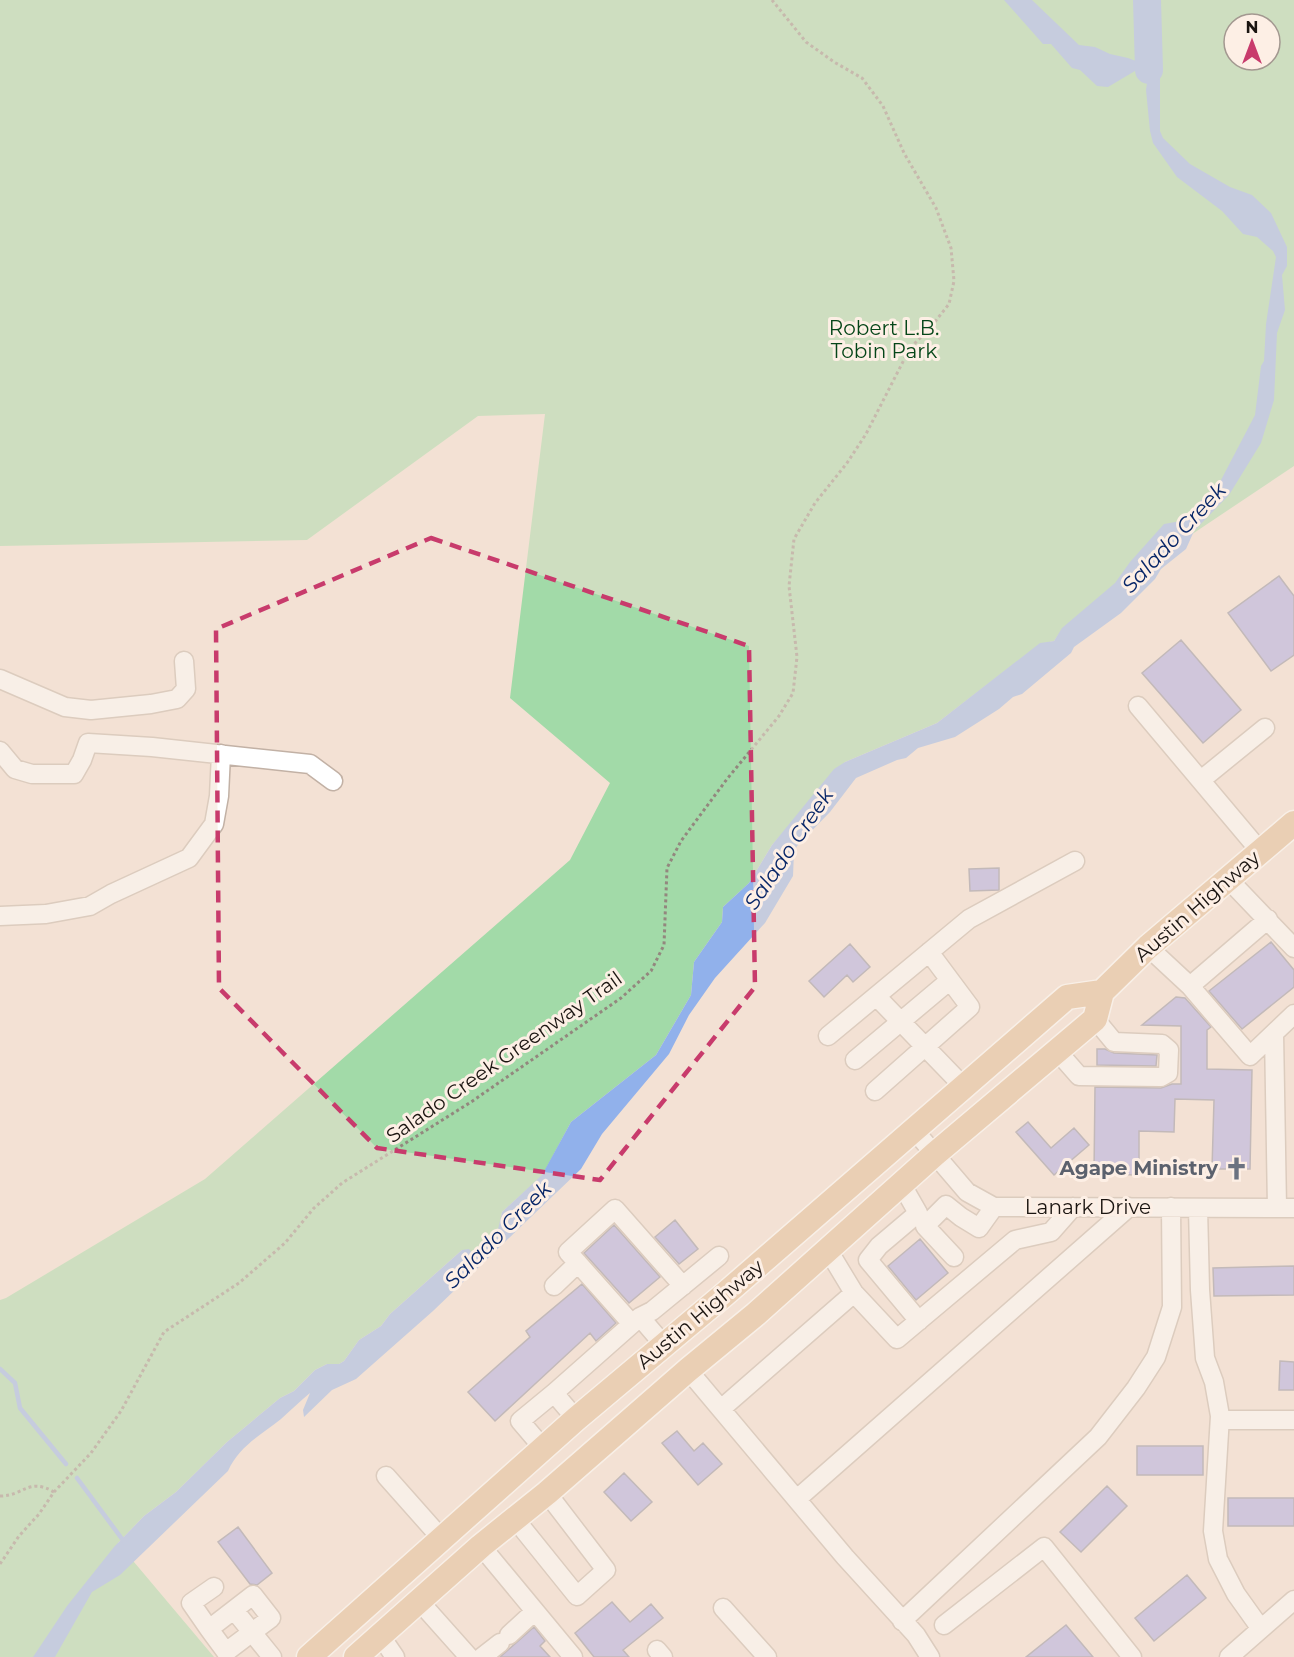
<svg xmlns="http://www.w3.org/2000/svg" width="1294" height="1657" viewBox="0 0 1294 1657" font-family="Montserrat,sans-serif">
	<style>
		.green { fill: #a2daa8; fill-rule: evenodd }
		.water { fill: #91b1eb }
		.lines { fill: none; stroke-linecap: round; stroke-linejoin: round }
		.stream { stroke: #91b1eb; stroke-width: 4.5 }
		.river { stroke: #91b1eb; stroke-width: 28 }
		.building { fill: #a7a4e4; stroke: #89889a; stroke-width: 1.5 }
		.minor-casing { stroke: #c2b1a5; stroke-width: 21 }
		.major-casing { stroke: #fff; stroke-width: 27 }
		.path { stroke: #93877e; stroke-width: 3; stroke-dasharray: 3 3; stroke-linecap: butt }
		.minor { stroke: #fff; stroke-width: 18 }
		.major { stroke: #e1b88e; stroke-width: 24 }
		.marked { fill: none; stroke: #c83b6c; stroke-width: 4.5; stroke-dasharray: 12 8; stroke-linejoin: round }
		.labels { text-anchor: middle; stroke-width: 6; stroke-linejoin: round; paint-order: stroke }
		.park-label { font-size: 20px; fill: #054618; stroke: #fdefe5 }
		.street-label { font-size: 20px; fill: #1b1511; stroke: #fdefe5 }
		.worship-label { font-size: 20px; font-weight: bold; fill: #5b616d; stroke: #fdefe5; text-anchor: end }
		.water-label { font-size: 21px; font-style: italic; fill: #072668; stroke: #fdefe5 }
	</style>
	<rect width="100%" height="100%" fill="#f3e1d4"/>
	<path class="green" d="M0 0H1294V466L1152 561 1063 628 1054 641 1040 644 937 723 845 762 772 845 749 883 723 907 722 922 694 962 691 995 656 1055 571 1122 542 1176 502 1212 497 1238 473 1254 462 1250 390 1314 381 1326 359 1340 344 1361 339 1364H327L315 1370 294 1391 280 1398 227 1442 176 1492 144 1516 118 1543 214 1657H0V1300L6 1298 205 1179 570 860 610 783 510 698 545 414 478 416 307 540 0 546ZM1234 24H1270V60H1234Z"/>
	<path class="water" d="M1004 0H1032L1079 45 1095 47 1110 54 1128 58 1157 69 1160 76V131L1163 138 1190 164 1230 187 1252 195 1271 213 1287 247V266L1282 275 1285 310 1277 333 1274 400 1261 443 1229 495 1194 531 1186 549 1161 569 1155 579 1121 613 1074 647 1071 653 1022 694 1013 697 999 709 955 737 918 748 906 758 897 760 856 778 830 812 797 846 794 852 793 876 765 923 715 978 689 1015 669 1054 602 1134 581 1169 433 1311 356 1379 332 1390 304 1417 303 1410 310 1393C300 1401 291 1410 281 1419 261 1435 239 1446 228 1471L120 1575 92 1592 55 1657H33L67 1606 114 1547 144 1516 176 1492 227 1442 280 1398 294 1391 315 1370 327 1364H339L344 1361 359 1340 381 1326 390 1314 462 1250 469 1249 473 1254 496 1238 502 1212 542 1175 571 1122 656 1055 691 995 694 962 722 922 723 907 749 883 772 845 834 769 845 762 937 723 1040 643 1054 641 1062 628 1115 583 1130 562 1164 524 1181 521 1221 480 1255 415 1261 366 1264 361 1266 324 1276 257 1273 251 1257 237 1243 234 1222 211 1177 177 1153 143 1150 131 1146 90 1148 76 1144 72 1135 71 1108 87 1097 86 1080 70 1072 68 1051 44H1043Z"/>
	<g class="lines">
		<path class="stream" d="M0 1369 15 1383 20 1408 66 1464
			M77 1478 125 1543"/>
		<path class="river" d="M1147 0 1149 70"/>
	</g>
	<path class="building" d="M1279 576 1294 596V655L1271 671 1228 613Z
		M1181 640 1241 710 1203 743 1142 673Z
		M999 868V890L970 891 969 869Z
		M1271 942 1294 970V987L1242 1029 1209 991Z
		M850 944 870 967 853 982 847 975 824 997 809 981Z
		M1176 997 1185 998 1211 1027 1207 1030V1069L1252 1070 1250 1169H1212L1214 1100 1175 1099 1174 1132 1139 1131V1175L1094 1174 1095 1087 1161 1088 1172 1084H1181V1026L1142 1025Z
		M1097 1049H1105L1114 1053 1157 1055 1156 1066 1097 1065Z
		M1028 1122 1051 1148 1074 1128 1089 1145 1054 1175 1016 1132Z
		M675 1220 698 1249 679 1264 655 1237Z
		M614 1225 660 1277 629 1303 584 1253Z
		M920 1239 948 1273 916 1300 888 1266Z
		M1294 1266V1295L1214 1296 1213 1268Z
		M582 1284 616 1323 596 1341 590 1333 495 1421 468 1392 530 1337 526 1331Z
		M1280 1361 1294 1362V1390H1279Z
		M677 1431 694 1451 703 1443 722 1464 698 1485 662 1443Z
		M1137 1446H1203V1475H1137Z
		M624 1473 652 1502 631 1521 604 1492Z
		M1107 1486 1127 1506 1081 1552 1060 1532Z
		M1228 1498H1294V1526H1228Z
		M238 1527 272 1573 257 1585 250 1584 218 1542Z
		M1187 1575 1206 1598 1154 1641 1135 1618Z
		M612 1602 630 1622 651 1604 663 1618 623 1650 629 1657H594L575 1633Z
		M1066 1625 1093 1657H1026Z
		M534 1627 545 1641 540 1646 550 1657H500Z"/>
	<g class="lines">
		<defs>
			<path id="minor" d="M0 679 65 707 91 710 151 704 177 699 186 689 184 661
				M1138 706 1260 851
				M0 751 15 769 32 774H74L82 760 88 743 152 747 310 764 333 781
				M1201 780 1265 728
				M1228 879 1294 948
				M0 916 46 914 90 906 111 894 189 858 214 824 219 796 221 754
				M1148 947 1190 986 1250 1056 1294 1014
				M1190 986 1268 919
				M876 996 964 1087
				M1274 1033 1277 1208
				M828 1036 969 919 1075 861
				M1058 1052 1079 1076 1161 1077 1168 1073 1169 1050 1162 1044 1114 1042 1095 1019
				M855 1060 949 981
				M875 1091 970 1007 929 952
				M914 1130 967 1192 994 1207 1294 1208
				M902 1185 918 1213 879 1246 868 1260 919 1321
				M1198 1208 1200 1290 1204 1344 1205 1358 1214 1382 1220 1416 1213 1531 1218 1559 1236 1594 1261 1629
				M828 1250 854 1293 897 1339 1015 1240 1051 1232 1073 1207
				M954 1257 925 1226 946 1205 961 1217 979 1228 994 1207
				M554 1286 578 1263
				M640 1317 664 1345
				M632 1324 568 1252 615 1209 683 1286
				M688 1370 845 1557 916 1635 930 1657
				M721 1409 854 1293
				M576 1419 554 1393 640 1317 652 1311 719 1256
				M1220 1420H1294
				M543 1448 520 1421 554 1393
				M386 1476 441 1538
				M797 1499 1129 1207
				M515 1519 577 1596 606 1570 547 1493
				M481 1546 573 1657
				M253 1595 271 1618 226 1652 209 1629Z
				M420 1602 469 1657
				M723 1608 767 1657
				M234 1610 272 1657
				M902 1621 1098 1437 1136 1388 1156 1357 1172 1307 1171 1207
				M944 1625 1044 1547 1132 1657
				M209 1629 191 1603 214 1587
				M380 1635 395 1657
				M509 1635 535 1611
				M657 1650 663 1657
				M482 1657 500 1643
				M1229 1657 1294 1600"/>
			<path id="major" d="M309 1657 576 1419 725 1294 1067 997 1102 992
				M356 1657 481 1546 547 1493 688 1370 756 1314 935 1154 1095 1019 1102 992 1148 947 1294 823"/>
		</defs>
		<use href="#minor" class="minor-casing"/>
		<use href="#major" class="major-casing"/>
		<path class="path" d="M0 1496C24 1496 28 1477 54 1492
			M0 1564 19 1536 39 1514 54 1492 91 1453 121 1411 164 1332 239 1283 285 1243 314 1208 342 1183 471 1102 621 998 651 971 664 945 667 868 681 841 727 779 779 716 793 693 797 657 789 586 794 539 815 503 847 463 866 434 910 348 930 328 949 304 954 281 951 248 936 208 904 153 883 106 862 78 834 62 806 42 772 0"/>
		<use href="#minor" class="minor"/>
		<use href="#major" class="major"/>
	</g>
	<path d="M0 0H1294V1657H0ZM431 538 749 646 755 987 600 1180 377 1148 219 988 216 629Z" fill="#f3e1d4" fill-opacity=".55" fill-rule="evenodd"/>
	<path class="marked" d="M431 538 749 646 755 987 600 1180 377 1148 219 988 216 629Z"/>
	<defs>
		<symbol id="church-bare" viewBox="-9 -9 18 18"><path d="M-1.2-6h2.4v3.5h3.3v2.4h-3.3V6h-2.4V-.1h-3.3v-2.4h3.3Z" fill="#6b7280" stroke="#fdefe5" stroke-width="2.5" paint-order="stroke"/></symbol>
	</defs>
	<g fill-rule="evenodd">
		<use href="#church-bare" x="1220" y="1152" width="33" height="33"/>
	</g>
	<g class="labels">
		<g class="park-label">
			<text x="884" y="335">Robert L.B.<tspan x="884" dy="23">Tobin Park</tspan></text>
		</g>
		<g class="street-label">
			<text transform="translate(1197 906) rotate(-41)" y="7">Austin Highway</text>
			<text transform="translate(504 1057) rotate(-35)" y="7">Salado Creek Greenway Trail</text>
			<text x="1088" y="1214">Lanark Drive</text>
			<text transform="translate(700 1314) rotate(-40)" y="7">Austin Highway</text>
		</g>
		<g class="worship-label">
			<text x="1218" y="1175">Agape Ministry</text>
		</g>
		<g class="water-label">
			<text transform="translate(1174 538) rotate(-47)" y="7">Salado Creek</text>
			<text transform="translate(789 849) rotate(-56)" y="7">Salado Creek</text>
			<text transform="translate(498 1235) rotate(-45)" y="7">Salado Creek</text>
		</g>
	</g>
	<g transform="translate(1252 42)"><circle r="28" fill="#fdefe5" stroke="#a39890" stroke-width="1.5"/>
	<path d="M0-4.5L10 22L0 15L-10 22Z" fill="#c83b6c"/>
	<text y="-9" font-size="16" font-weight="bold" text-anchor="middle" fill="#1b1511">N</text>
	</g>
</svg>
